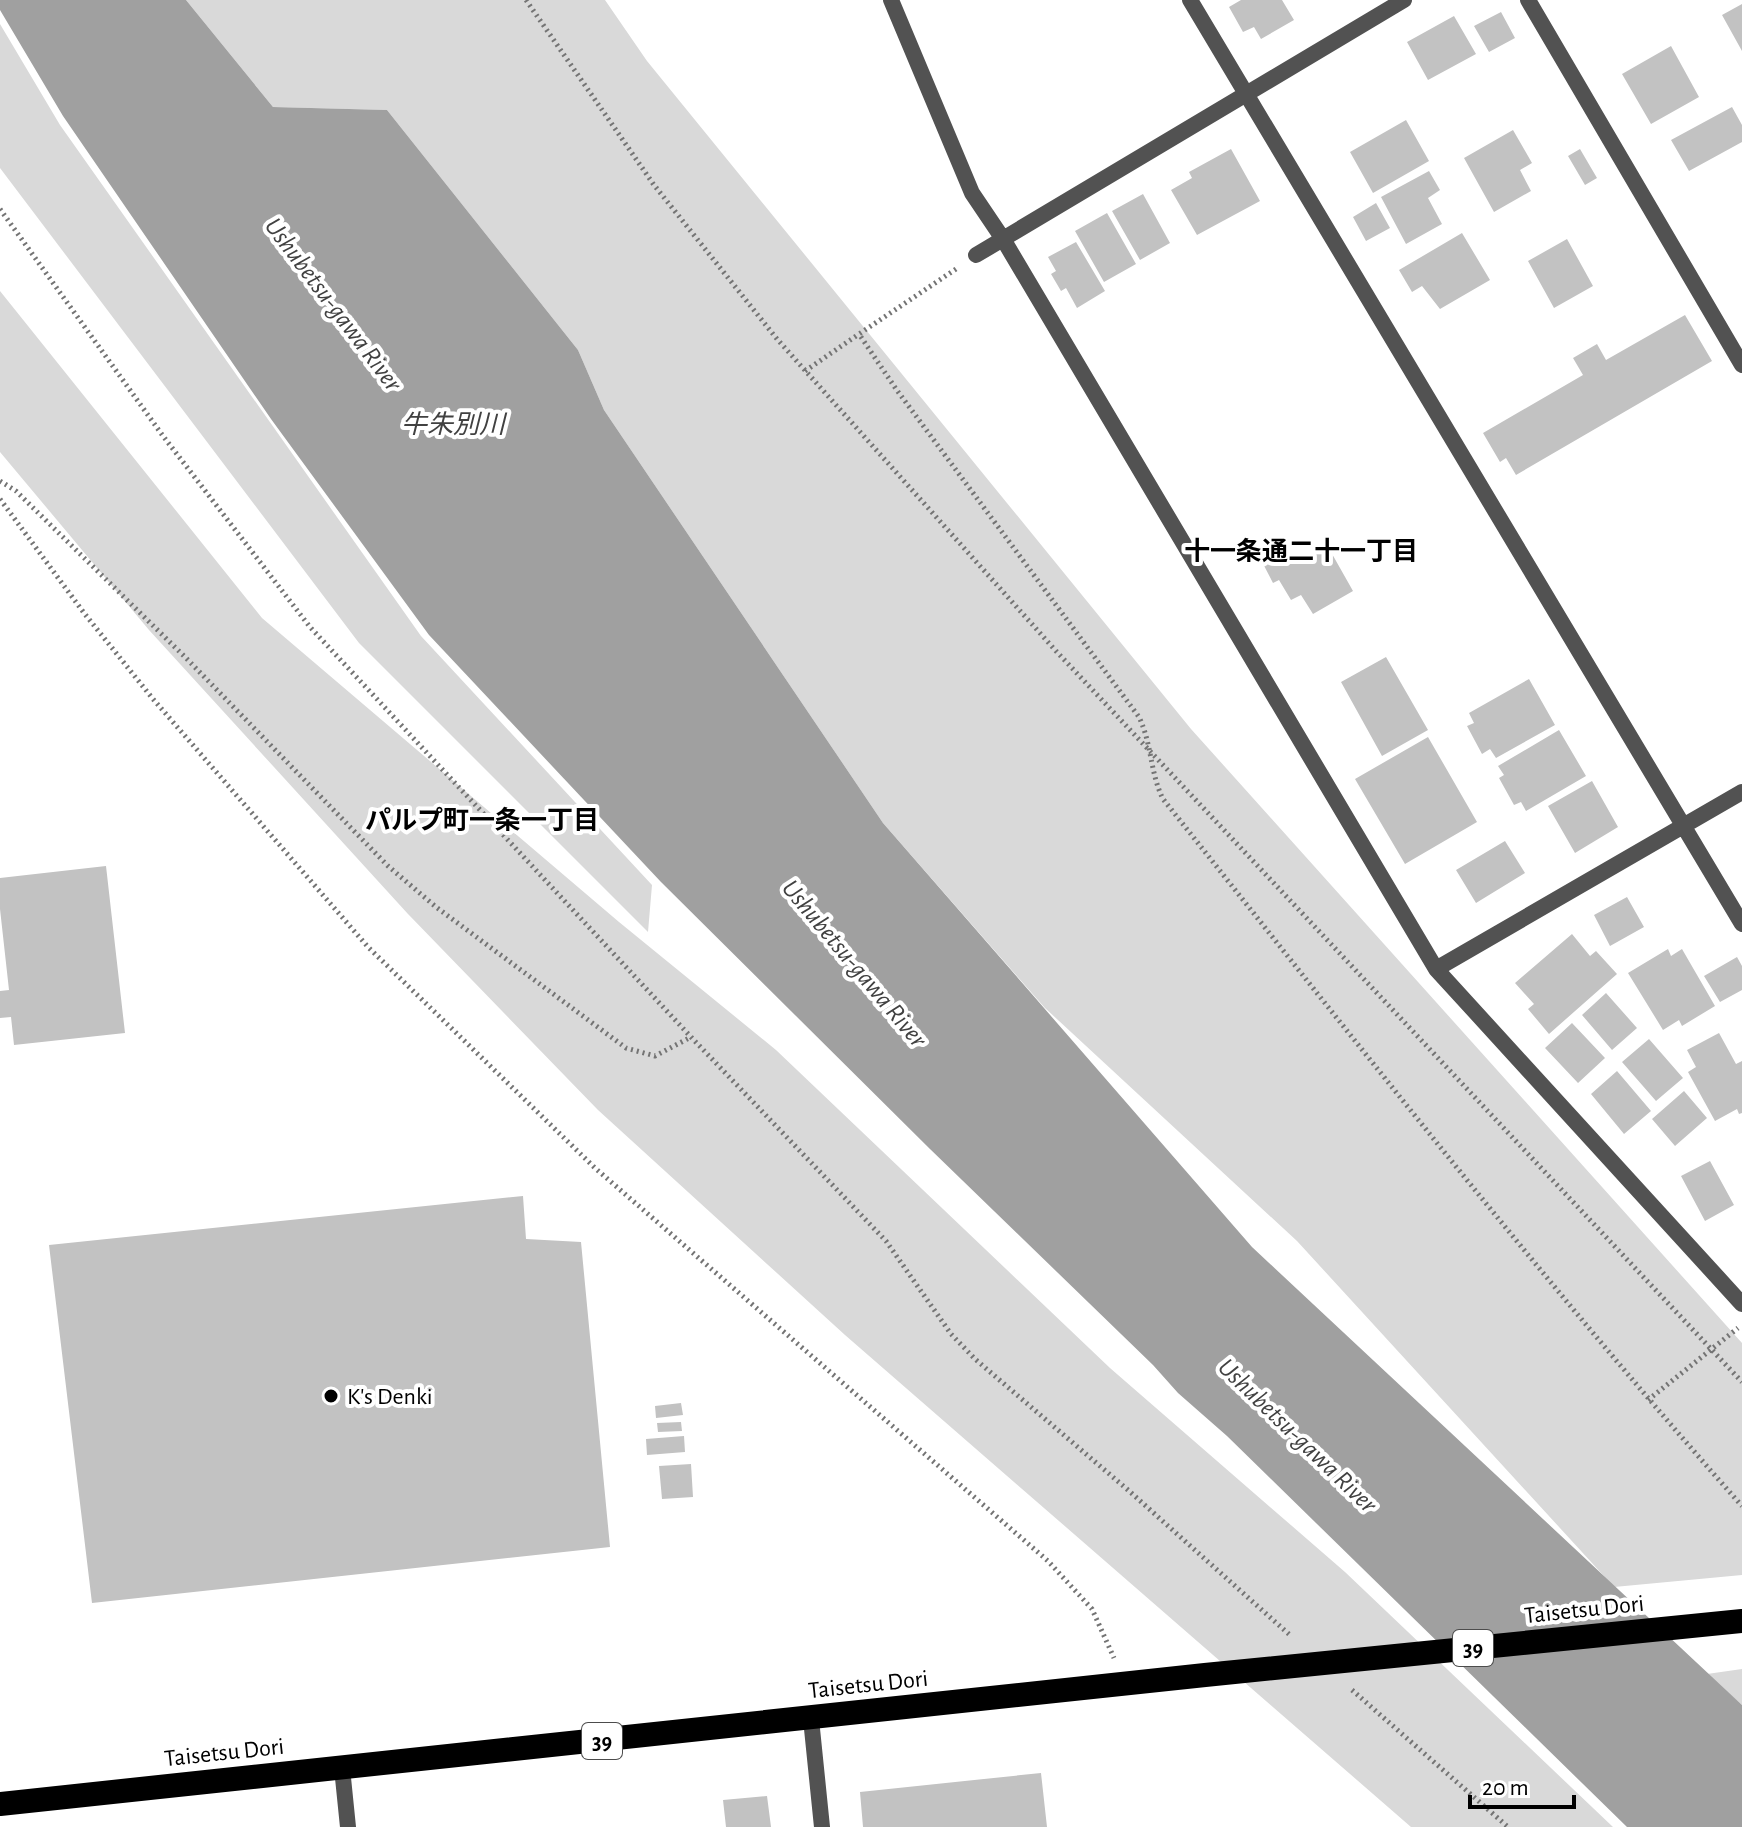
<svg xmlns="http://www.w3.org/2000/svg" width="1742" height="1827" viewBox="0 0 1742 1827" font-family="'Alegreya Sans','Noto Sans JP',sans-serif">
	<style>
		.green { fill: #d9d9d9 }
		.water { fill: #a0a0a0 }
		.building { fill: #c2c2c2 }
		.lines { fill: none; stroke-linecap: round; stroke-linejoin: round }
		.path { stroke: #747474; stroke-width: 5; stroke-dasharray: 2 4; stroke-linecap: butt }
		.lane { stroke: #525252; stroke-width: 16 }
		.street { stroke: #525252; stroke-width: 16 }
		.highway { stroke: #000; stroke-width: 24 }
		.poi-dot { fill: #000; stroke: #fff; stroke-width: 3 }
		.labels { text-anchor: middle; stroke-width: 8; stroke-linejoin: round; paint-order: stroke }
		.shield { fill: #fff; stroke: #4c4c4c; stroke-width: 2 }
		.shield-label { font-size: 22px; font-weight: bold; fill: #000 }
		.poi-label { font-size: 24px; fill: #000; stroke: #fff; text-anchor: start }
		.street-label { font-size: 24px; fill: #000; stroke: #fff }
		.water-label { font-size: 26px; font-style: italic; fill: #414141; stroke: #fff }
		.neighbourhood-label { font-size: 26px; font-weight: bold; fill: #000; stroke: #fff }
	</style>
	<rect width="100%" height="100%" fill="#fff"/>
	<path class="green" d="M186 0H605L647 61 1191 729 1742 1343V1575L1614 1587 1297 1241 1045 1008 883 823 604 410 578 350 387 110 273 107Z
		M0 24 60 125 421 636 652 885 648 932 359 643 0 168Z
		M0 291 262 618 619 922 776 1050 1110 1368 1345 1572 1613 1827H1411L845 1335 598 1110 408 914 149 630 0 452Z
		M1742 1669V1705L1707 1674Z"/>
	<path class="water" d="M0 0H186L273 107 387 110 578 350 604 410 883 823 1252 1247 1742 1705V1827H1627L1227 1436 1178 1393 1153 1365 930 1149 661 882 429 635 271 419 63 116 0 10Z"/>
	<path class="building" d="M1241 0H1282L1294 20 1261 39 1254 27 1243 32 1229 7Z
		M1742 4V51L1722 15Z
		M1501 12 1515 38 1489 52 1474 26Z
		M1454 16 1476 54 1428 80 1407 42Z
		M1671 46 1699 97 1651 124 1622 74Z
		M1732 107 1742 125V142L1689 171 1671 140Z
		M1406 120 1429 161 1373 193 1350 152Z
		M1513 130 1532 163 1520 170 1531 191 1494 212 1464 158Z
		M1231 149 1260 201 1197 235 1171 190 1192 178 1189 172Z
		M1580 149 1597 178 1585 185 1568 156Z
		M1429 171 1440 190 1428 198 1442 224 1406 244 1381 197Z
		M1143 194 1170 243 1140 260 1112 211Z
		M1376 203 1390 228 1366 241 1353 217Z
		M1107 213 1136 264 1104 282 1075 231Z
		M1462 233 1490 280 1440 309 1422 286 1412 292 1399 270Z
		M1567 239 1593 286 1554 308 1528 261Z
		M1076 242 1105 291 1077 308 1066 288 1061 291 1051 274 1056 271 1048 257Z
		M1685 315 1712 361 1516 475 1506 458 1500 462 1483 433 1583 375 1573 358 1597 344 1606 360Z
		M1284 544 1295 564 1327 545 1353 591 1313 614 1301 595 1291 600 1279 580 1273 583 1260 558Z
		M1386 657 1428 730 1382 756 1341 682Z
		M1529 679 1555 725 1496 758 1490 749 1482 754 1467 726 1474 723 1469 713Z
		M1559 730 1586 776 1526 811 1521 802 1514 805 1499 778 1504 775 1498 766Z
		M1428 737 1477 822 1405 864 1355 779Z
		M1592 781 1618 827 1575 853 1548 806Z
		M1505 841 1525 873 1476 903 1456 870Z
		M106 866 125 1033 14 1045 11 1017 0 1018V991L9 990 0 909V878Z
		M1627 897 1644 927 1610 946 1594 915Z
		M1572 934 1590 956 1596 951 1617 974 1549 1034 1528 1009 1534 1004 1515 983Z
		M1668 949 1671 956 1682 949 1715 1006 1682 1026 1679 1020 1663 1030 1628 973Z
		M1737 957 1742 966V990L1720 1002 1704 976Z
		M1606 993 1637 1028 1612 1050 1582 1015Z
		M1572 1023 1605 1058 1578 1083 1545 1048Z
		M1719 1033 1736 1064 1742 1061V1113L1739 1114 1737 1109 1715 1121 1688 1072 1696 1067 1687 1050Z
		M1649 1039 1683 1078 1656 1101 1622 1062Z
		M1617 1071 1651 1111 1624 1134 1591 1094Z
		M1684 1091 1707 1118 1675 1146 1652 1119Z
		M1710 1161 1734 1205 1705 1221 1681 1176Z
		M523 1196 526 1239 581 1242 610 1547 92 1603 49 1245Z
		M681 1403 683 1415 656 1418 655 1406Z
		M681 1422 682 1431 658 1432 657 1423Z
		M684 1436 685 1452 647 1455 646 1439Z
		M691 1464 693 1497 662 1499 659 1466Z
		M1041 1773 1047 1827H863L860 1792Z
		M767 1796 771 1827H726L723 1800Z"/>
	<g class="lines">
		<path class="path" d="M526 0 654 185 777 339 1056 651 1742 1382
			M0 209 163 436 310 627 691 1037 886 1241 951 1334 975 1359 1128 1490 1291 1636
			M956 269 859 334 896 389 1139 717C1152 744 1150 773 1163 799 1353 1038 1540 1278 1742 1506
			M805 371 859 334
			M0 481 16 491 185 657 388 866 436 907 626 1048 655 1056 691 1037
			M0 499 84 613 153 699 368 947 595 1168 1048 1561 1092 1609 1114 1658
			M1648 1400 1738 1328
			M1352 1690 1508 1827"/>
		<path class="lane" d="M342 1768 348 1827"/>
		<path class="street" d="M891 0 972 193 1003 239 1436 969 1742 1304
			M1190 0 1742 924
			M1528 0 1742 365
			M976 255 1404 0
			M1436 969 1742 792
			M811 1719 822 1827"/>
		<path class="highway" d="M0 1804 1205 1675 1742 1621"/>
	</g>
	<circle class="poi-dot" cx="331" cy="1396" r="8"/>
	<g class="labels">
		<g class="shield">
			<rect x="1453" y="1630" width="40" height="36" rx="6"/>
			<rect x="582" y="1723" width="40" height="36" rx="6"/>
		</g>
		<g class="shield-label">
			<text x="1473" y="1656">39</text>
			<text x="602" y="1749">39</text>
		</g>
		<g class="poi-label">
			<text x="347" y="1404">K's Denki</text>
		</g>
		<g class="street-label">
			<text transform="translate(1584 1609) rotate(-6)" y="8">Taisetsu Dori</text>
			<text transform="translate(868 1684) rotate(-6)" y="8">Taisetsu Dori</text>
			<text transform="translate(224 1752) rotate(-6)" y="8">Taisetsu Dori</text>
		</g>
		<g class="water-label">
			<text transform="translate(334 304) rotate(53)" y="9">Ushubetsu-gawa River</text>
			<text x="453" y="433">牛朱別川</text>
			<text transform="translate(855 963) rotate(50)" y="9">Ushubetsu-gawa River</text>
			<text transform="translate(1298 1435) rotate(44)" y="9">Ushubetsu-gawa River</text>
		</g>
		<g class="neighbourhood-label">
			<text x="1301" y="560">十一条通二十一丁目</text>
			<text x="482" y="829">パルプ町一条一丁目</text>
		</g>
	</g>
	<path d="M1470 1795v12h104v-12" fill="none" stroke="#000000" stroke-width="4"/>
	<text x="1482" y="1795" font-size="24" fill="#000000" stroke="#ffffff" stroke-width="6" paint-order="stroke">20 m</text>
</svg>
